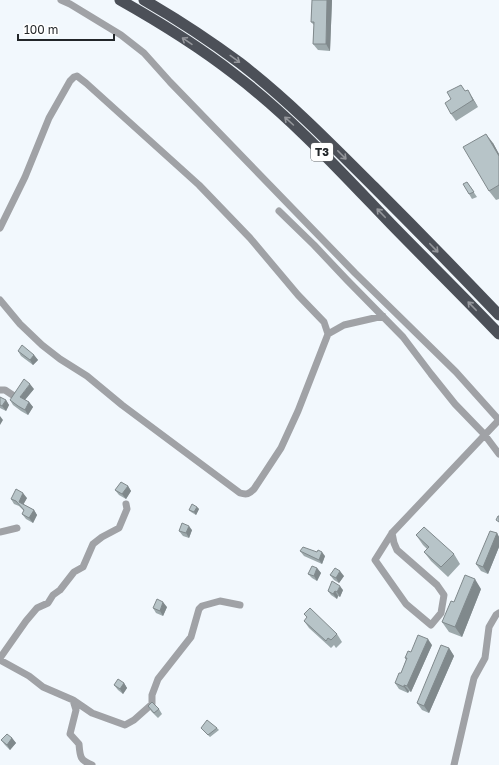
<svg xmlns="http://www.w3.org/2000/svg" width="499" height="765" viewBox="0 0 499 765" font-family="'Golos Text',sans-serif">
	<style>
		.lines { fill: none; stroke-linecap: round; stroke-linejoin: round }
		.minor { stroke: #a0a2a6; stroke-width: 7 }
		.trunk { stroke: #4c5058; stroke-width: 11 }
		.wall { fill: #9da9ac }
		.shaded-wall { fill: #80898c }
		.building { fill: #b7c4c8; stroke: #80898c }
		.oneway { stroke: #94969b }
		.labels { text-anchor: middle; stroke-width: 3.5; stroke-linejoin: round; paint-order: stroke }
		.shield { fill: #fff; stroke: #646769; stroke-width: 1 }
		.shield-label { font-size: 11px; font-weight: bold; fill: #222629 }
	</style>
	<rect width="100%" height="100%" fill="#f2f8fd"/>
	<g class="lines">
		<path class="minor" d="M61 0 70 4 121 35 144 53 170 82 355 273 456 372 499 420
			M279 211 314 245 347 280 403 337 431 374 455 404 484 434 499 454
			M0 228 25 177 49 118 70 81 74 77 77 76 86 83 199 185 250 238 298 295 324 322 328 334
			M0 300 20 324 42 345 60 359 87 376 122 405 240 493C247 495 249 494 254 489L281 448 298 411 328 334 344 325 383 316
			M0 390H5L14 396
			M0 532 17 528
			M392 533 394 543 397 550 437 585 444 595 441 613 431 625 406 604 375 560 392 533 499 420
			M0 658 26 621 37 608 48 603 53 595 60 590 74 572 83 567 93 544 102 537 119 528 127 509 126 504
			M0 660 29 676 43 687 73 700 92 713 125 725 134 720 152 704V695L158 679 191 637 199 609 202 606 220 601 240 605
			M73 700 76 710 70 734 79 744C80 757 80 760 92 765
			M454 765 474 678 485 658 489 627 496 615 499 613"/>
		<path class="trunk" d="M120 0C159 22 198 46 234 74 292 118 341 172 391 224 427 261 464 297 499 334
			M144 0C177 19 209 40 240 63 288 100 331 144 374 187 416 229 458 272 499 315"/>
	</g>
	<path class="wall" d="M312 0H332L330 51 318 50 313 44 314 25 311 22Z
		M466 91 472 97 478 107 456 121 451 114Z
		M493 143 499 154V199L496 200 489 191Z
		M467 182 477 197 472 199 469 194Z
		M18 351 34 355 38 360 33 365 21 356Z
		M34 389 25 400 29 402 33 407 28 415 21 411 13 405 10 400Z
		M0 397 6 400 9 405 6 411 0 408Z
		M128 486 131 491 126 499 119 495 115 490Z
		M27 498 23 504 34 510 37 515 33 523 26 519 22 514 24 511 19 506 14 504 11 499Z
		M197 507 199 509 196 515 191 512 189 510Z
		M192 530 189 538 183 536 179 531Z
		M497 533 499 537V547L488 574 481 571 476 564Z
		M416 535 454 554 460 564 448 577 431 561 424 552 427 549 423 545Z
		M300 551 325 556 322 564 304 556Z
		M317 568 321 573 317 581 312 578 308 574Z
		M330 575 344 576 339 583 334 580Z
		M481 589 462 637 449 632 442 622 454 602Z
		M343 590 340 597 338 596 337 599 331 595 328 591Z
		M167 607 163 616 156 613 153 608Z
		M304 614 337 634 342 642 336 648 334 645 331 648 309 628 304 621 307 618Z
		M432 645 411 692 409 691 408 693 399 689 395 683 401 673 406 660 405 658 411 652Z
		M449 648 454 656 429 713 422 710 417 703Z
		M124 683 127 688 123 694 118 690 114 685Z
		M148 706 159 709 162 714 158 718 151 711Z
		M201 728H217L219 730 210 737Z
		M12 738 16 743 10 750 5 745 1 740Z"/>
	<path class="shaded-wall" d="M327 0H332L330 51 326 44Z
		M468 90 472 97 478 107 473 100Z
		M486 134 493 143 499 154V156Z
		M34 355 38 360 33 365 30 360Z
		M30 384 34 389 23 402 20 397Z
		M6 400 9 405 6 411 2 406Z
		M29 402 33 407 28 415 25 410Z
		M0 416 3 420 0 425Z
		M128 486 131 491 126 499 122 494Z
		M23 493 27 498 22 507 19 502Z
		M197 507 199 509 196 515 194 512Z
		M34 510 37 515 33 523 29 518Z
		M189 526 192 530 189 538 186 533Z
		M497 533 499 537V547L488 574 483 567Z
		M322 552 325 556 322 564 319 560Z
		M317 568 321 573 317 581 314 576Z
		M340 571 344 576 339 583 336 578Z
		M475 579 481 589 462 637 455 627Z
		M340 586 343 590 340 597 337 592Z
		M335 591 338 596 337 599 333 594Z
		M163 602 167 607 163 616 160 611Z
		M428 639 432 645 411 692 407 686Z
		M449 648 454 656 429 713 424 706Z
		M124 683 127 688 123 694 120 689Z
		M404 685 409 691 408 693 404 687Z
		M12 738 16 743 10 750 7 745Z"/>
	<path class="building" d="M312 0H327L326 44H313L314 22H311Z
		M461 85 465 91 468 90 473 100 451 114 445 103 451 99 447 92Z
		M486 134 499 156V185L489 191 463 147Z
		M467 182 474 192 469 194 463 184Z
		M22 345 34 355 30 360 18 351Z
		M24 379 30 384 20 397 29 402 25 410 18 406 10 400Z
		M0 397 6 400 2 406 0 405Z
		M121 482 128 486 122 494 115 490Z
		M16 489 23 493 19 502 34 510 29 518 22 514 24 510 16 501 11 499Z
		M192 504 197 507 194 512 189 510Z
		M498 516H499V522L496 520Z
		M182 523 189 526 186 533 179 531Z
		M424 527 454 554 441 567 424 552 429 547 416 535Z
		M490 531 497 533 483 567 476 564Z
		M303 547 317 552 318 550 322 552 319 560 300 551Z
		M312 566 317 568 314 576 308 574Z
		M335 568 340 571 336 578 330 575Z
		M465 575 475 579 455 627 442 622 451 601 454 602Z
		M332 581 340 586 337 592 335 591 333 594 328 591Z
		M157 599 163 602 160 611 153 608Z
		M310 608 337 634 331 640 328 638 326 641 304 621 307 617 304 614Z
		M418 635 428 639 407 686 404 685V687L395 683 399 673H401L407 658H405L408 651 411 652Z
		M441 645 449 648 424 706 417 703Z
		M118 679 124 683 120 689 114 685Z
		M152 702 159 709 154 713 148 706Z
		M207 720 217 728 208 735 201 728Z
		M7 734 12 738 7 745 1 740Z"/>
	<defs><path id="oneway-shaft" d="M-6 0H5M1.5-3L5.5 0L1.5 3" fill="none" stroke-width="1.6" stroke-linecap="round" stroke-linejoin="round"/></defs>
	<g class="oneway">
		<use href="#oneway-shaft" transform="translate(187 41) rotate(-146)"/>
		<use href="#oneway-shaft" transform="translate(235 59) rotate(36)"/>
		<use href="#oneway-shaft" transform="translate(289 121) rotate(-138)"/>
		<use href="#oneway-shaft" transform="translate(342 155) rotate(45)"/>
		<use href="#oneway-shaft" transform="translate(381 213) rotate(-134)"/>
		<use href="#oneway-shaft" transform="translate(434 248) rotate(46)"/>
		<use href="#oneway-shaft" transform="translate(472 306) rotate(-134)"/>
	</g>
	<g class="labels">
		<rect class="shield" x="311" y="143" width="22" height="18" rx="3"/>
		<g class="shield-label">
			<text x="322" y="156">T3</text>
		</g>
	</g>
	<path d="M18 34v6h96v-6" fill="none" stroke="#222629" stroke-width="2"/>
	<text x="24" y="34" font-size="12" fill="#222629" stroke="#ffffff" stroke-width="3" paint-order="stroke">100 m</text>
</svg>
